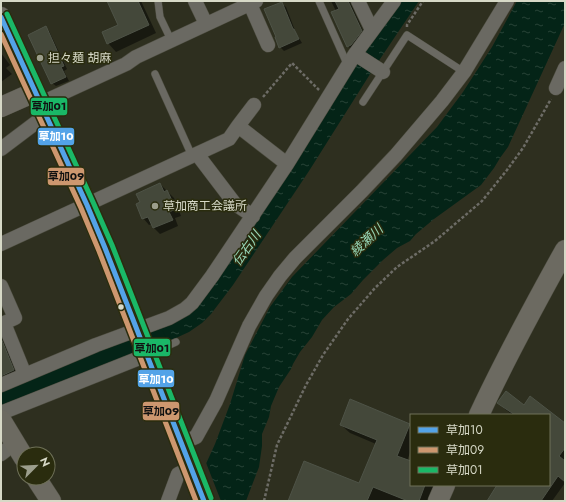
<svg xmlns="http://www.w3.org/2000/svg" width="566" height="502" viewBox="0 0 566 502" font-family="Jost,'Noto Sans JP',sans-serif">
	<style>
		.water { fill: url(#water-ripples) }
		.pier { fill: #2e2f1f }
		.shadow { fill: #0007 }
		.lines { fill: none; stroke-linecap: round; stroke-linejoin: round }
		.river { stroke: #042417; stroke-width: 23 }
		.building { fill: #44483a; stroke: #4e5347 }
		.lane-casing { stroke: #4c4c3f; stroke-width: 8 }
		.street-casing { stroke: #4c4c3f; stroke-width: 15 }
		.secondary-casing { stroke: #4c4c3f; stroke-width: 21 }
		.path { stroke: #6d6c66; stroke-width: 2.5; stroke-dasharray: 3 2; stroke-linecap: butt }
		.lane { stroke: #6a6962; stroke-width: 7 }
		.street { stroke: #6a6962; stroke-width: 14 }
		.secondary { stroke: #6c6a61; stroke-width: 20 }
		.bus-1-casing { stroke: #2a2c0e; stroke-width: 8 }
		.bus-2-casing { stroke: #2a2c0e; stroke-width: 8 }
		.bus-3-casing { stroke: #2a2c0e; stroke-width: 8 }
		.bus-1 { stroke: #53a3e8; stroke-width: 5 }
		.bus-2 { stroke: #cd976f; stroke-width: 5 }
		.bus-3 { stroke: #1ab867; stroke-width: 5 }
		.poi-dot { fill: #9c9e8c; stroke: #2a2c0e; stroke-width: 1.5 }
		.bus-dot { fill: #d7d9c7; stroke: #2a2c0e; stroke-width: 1.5 }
		.labels { text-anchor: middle; stroke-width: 3; stroke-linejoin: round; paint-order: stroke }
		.poi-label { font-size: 12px; fill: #d7d9c7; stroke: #2a2c0e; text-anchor: start }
		.water-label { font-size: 13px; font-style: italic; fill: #97d8b9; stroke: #2a2c0e }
		.line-badge { stroke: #2a2c0e; stroke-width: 1.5 }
		.badge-label { font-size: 11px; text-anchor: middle; font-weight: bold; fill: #fff }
		.pale-badge-label { font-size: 11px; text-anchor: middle; font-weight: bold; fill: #111 }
	</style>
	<defs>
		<pattern id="water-ripples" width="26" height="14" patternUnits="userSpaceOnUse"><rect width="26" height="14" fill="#042417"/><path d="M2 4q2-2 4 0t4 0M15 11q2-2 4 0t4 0" fill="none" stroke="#284337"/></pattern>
	</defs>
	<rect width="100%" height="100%" fill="#2e2f1f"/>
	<path class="water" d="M401 1H419L372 71 309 171 233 285 211 314 202 323 189 332 165 343 127 358 121 342 181 318 356 64Z
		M517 1H565V23L508 147 500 158 494 168 481 185 434 219 416 234 410 241 397 248 383 260 363 280 351 294 334 307 322 320 312 337 300 352 293 364 291 369 279 387 271 406 269 417 262 434V446L259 467 246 501H189L215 444 230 404 245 355 270 307 292 277 437 127 463 92 492 47Z"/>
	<path class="pier" d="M205 460 221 501H188L187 500Z"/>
	<path class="shadow" d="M108 1H141L156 33 116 52 108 43 120 26Z
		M331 1H352L350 2 365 35 352 50 348 46 336 11Z
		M281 3 286 7 296 33 302 43 284 51 280 47Z
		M46 28 49 31 67 69 64 71 69 81 56 86 52 83Z
		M1 53 10 65 6 68 12 74 1 82Z
		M160 184 174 198 181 216 175 218 178 226 160 234 154 228 152 224 149 225 143 218 141 203Z
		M1 336 5 340 20 377 1 379Z
		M531 397 565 424V483L552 501H488L498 485H549V415H513L506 410 499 403 524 407Z
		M410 424 411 426V450L407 461 411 463V485H436L430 501H289L360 484 376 444 350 433 341 425Z"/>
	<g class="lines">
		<path class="river" d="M1 398 102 358 154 339"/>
	</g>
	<path class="building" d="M107 1H138L149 25 107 44 102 32 118 25Z
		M335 1H348L362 31 351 45 347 47 331 12 339 9Z
		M282 2 293 29H294L299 39 279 48 275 37H276L264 9Z
		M46 26 64 66 61 67 66 77 51 84 28 35Z
		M160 183 164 192 167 190 176 209 169 212 173 220 153 228 148 217 142 219 136 204 140 202 136 194Z
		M1 338 14 370 1 376Z
		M506 391 524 405 530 396 565 423V448L559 456 565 461V482L558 476 541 501H487L497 485H549V415H515L497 403Z
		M350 399 410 424 397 456 411 461V485H425L419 501H408L373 487 367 501H288L304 461 359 483 377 440 340 425Z"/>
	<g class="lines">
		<defs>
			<path id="lane" d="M158 1 160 17 171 40
				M319 1 348 66
				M155 74 192 156
				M363 102 407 35 464 72
				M147 355 176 342"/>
			<path id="street" d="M195 1 206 24
				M358 1 372 30
				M250 4 268 45
				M355 54 383 72
				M556 88 565 68
				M41 103 126 64 136 57 256 1
				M238 126 254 105
				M1 149 46 115
				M197 154 235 204 253 216
				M1 244 229 139 238 126 287 164 355 54 394 1
				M1 286 15 318 4 323 25 375
				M1 385 96 345 169 318 185 309 192 303 212 276 287 164
				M1 413 147 355
				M181 443 196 437 216 401 249 326 266 296 280 276 295 258 362 191 396 155 442 101 464 72 507 1
				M1 454 15 443
				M168 501 178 474 191 468"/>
			<path id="secondary" d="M1 17 87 205 105 248 204 501
				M1 107 35 92
				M479 415C505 359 535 304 565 250
				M1 420 24 458
				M36 478 51 501
				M438 501 445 485"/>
		</defs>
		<use href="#lane" class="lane-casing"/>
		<use href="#street" class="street-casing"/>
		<use href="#secondary" class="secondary-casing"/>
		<path class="path" d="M407 27V25L423 1
			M263 97 292 63 319 90
			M264 501 277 445 306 385 323 355 348 319 375 288 397 267 435 241 482 201 507 170 523 148 551 99"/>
		<use href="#lane" class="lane"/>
		<use href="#street" class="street"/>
		<use href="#secondary" class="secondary"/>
		<defs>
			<path id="bus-1" d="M1 17 87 205 105 248 204 501"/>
			<path id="bus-2" d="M1 34 81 208 99 251 196 501"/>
			<path id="bus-3" d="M7 14 93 202 112 245 211 498"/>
		</defs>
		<use href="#bus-1" class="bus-1-casing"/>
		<use href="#bus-2" class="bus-2-casing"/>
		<use href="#bus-3" class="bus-3-casing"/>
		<use href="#bus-1" class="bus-1"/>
		<use href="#bus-2" class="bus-2"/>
		<use href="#bus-3" class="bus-3"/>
	</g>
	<g class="poi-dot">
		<circle cx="40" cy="58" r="4"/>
		<circle cx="155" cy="206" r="4"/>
	</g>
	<circle class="bus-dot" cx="121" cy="307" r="3.5"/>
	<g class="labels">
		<g class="poi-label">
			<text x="48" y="62">担々麺 胡麻</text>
			<text x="163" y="210">草加商工会議所</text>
		</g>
		<g class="water-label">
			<text transform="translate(366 240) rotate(-43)" y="5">綾瀬川</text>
			<text transform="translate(246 248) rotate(-55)" y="5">伝右川</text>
		</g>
	</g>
	<g class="line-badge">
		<rect x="30" y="97" width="38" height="19" rx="4" fill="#1ab867"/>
		<rect x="37" y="127" width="38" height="19" rx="4" fill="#53a3e8"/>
		<rect x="47" y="167" width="38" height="19" rx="4" fill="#cd976f"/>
		<rect x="133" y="338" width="38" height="19" rx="4" fill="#1ab867"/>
		<rect x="137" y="369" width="38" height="19" rx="4" fill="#53a3e8"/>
		<rect x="142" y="401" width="38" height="20" rx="4" fill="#cd976f"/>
	</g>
	<g class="badge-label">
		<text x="56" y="140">草加10</text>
		<text x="156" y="383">草加10</text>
	</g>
	<g class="pale-badge-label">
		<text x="49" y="110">草加01</text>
		<text x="66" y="180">草加09</text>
		<text x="152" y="352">草加01</text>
		<text x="161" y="415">草加09</text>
	</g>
	<rect width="566" height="502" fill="none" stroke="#d7d9c7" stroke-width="4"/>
	<rect x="410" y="414" width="140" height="72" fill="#2a2c0e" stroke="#6f7158"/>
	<rect x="418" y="427" width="20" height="6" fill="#53a3e8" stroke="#6f7158"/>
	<text x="446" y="434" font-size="12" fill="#d7d9c7">草加10</text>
	<rect x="418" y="447" width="20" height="6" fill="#cd976f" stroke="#6f7158"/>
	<text x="446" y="454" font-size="12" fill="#d7d9c7">草加09</text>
	<rect x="418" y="467" width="20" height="6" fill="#1ab867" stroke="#6f7158"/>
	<text x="446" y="474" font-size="12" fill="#d7d9c7">草加01</text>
	<g transform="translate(36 466) rotate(66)"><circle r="19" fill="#2a2c0e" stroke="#6f7158"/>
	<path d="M0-3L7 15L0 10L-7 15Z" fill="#9c9e8c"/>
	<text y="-6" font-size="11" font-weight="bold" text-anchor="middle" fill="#d7d9c7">N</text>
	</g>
</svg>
